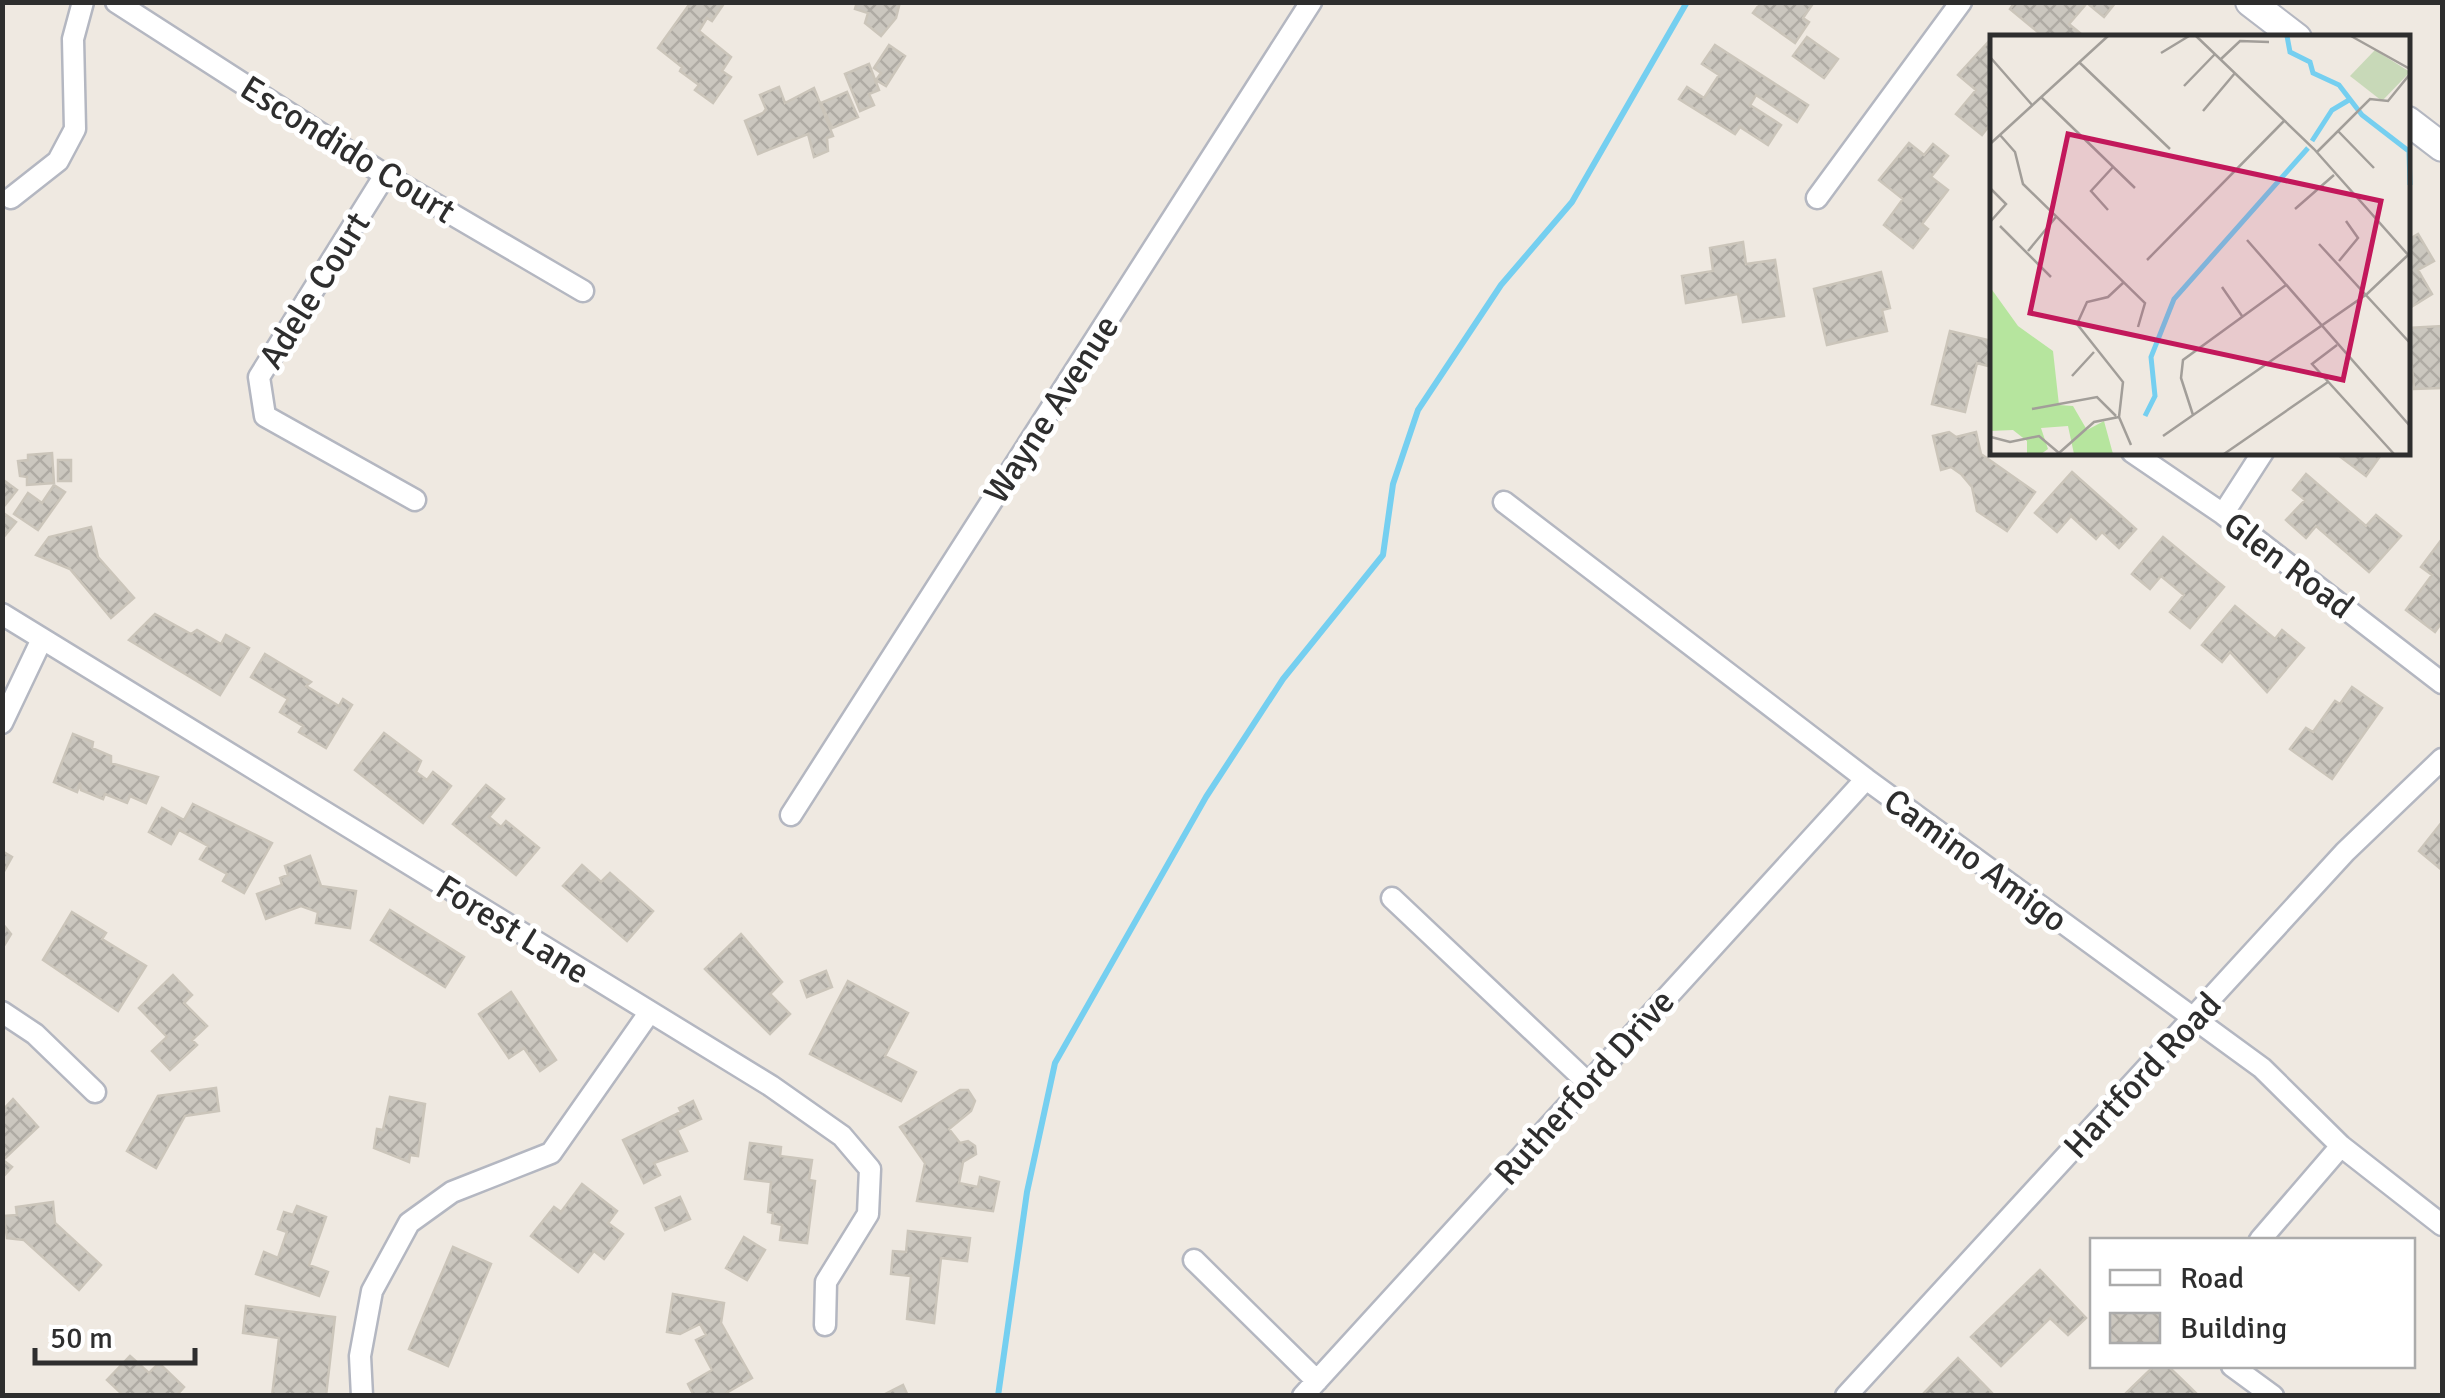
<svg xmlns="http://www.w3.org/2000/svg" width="2445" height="1398" viewBox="0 0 2445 1398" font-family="Signika,sans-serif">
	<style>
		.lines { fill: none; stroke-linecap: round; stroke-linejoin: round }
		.stream { stroke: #75cff0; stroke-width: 6 }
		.building { fill: url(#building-cross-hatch); stroke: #cbc5ba; stroke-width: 2.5 }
		.minor-casing { stroke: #b4b7c1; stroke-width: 25 }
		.secondary-casing { stroke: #b4b7c1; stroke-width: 32 }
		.minor { stroke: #fff; stroke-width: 20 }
		.secondary { stroke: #fff; stroke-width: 28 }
		.labels { text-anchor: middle; stroke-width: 10; stroke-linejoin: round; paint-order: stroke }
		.street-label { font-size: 35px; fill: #2e2e2e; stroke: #fff }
		.inset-river { fill: none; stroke: #75cff0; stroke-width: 5 }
		.inset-road { fill: none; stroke: #a29e99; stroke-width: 2.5 }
		.view { fill: #c2185b; fill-opacity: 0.15; stroke: #c2185b; stroke-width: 5 }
		.inset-edge { fill: none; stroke: #2e2e2e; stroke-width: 5 }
	</style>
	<defs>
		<pattern id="building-cross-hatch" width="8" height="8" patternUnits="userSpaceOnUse" patternTransform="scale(2.5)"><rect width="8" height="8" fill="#cbc7bf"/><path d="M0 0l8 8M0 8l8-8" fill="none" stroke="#afaba4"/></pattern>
	</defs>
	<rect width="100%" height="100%" fill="#efe9e1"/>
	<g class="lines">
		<path class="stream" d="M998 1396 1027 1192 1055 1063 1206 797 1283 679 1383 555 1393 484 1418 410 1501 285 1572 202 1687 2"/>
	</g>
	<path class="building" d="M691 2H725L712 21 707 18 699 31 731 57 722 71 731 77 713 103 695 90 699 85 680 71 682 67 658 48Z
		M857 2H900L896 18 881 36 865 23 868 13 855 9Z
		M1755 2H1814L1803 18 1809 22 1795 43 1753 13 1759 5Z
		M2015 2H2116L2104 17 2087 3 2069 24 2080 33 2077 38H2045L2010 9Z
		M1807 37 1838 59 1824 78 1793 56Z
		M1992 38V99L1987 105 1992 110V122L1982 135 1956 114 1976 90 1958 75Z
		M889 45 905 56 886 86 876 80 881 73 874 68Z
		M1715 45 1808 105 1797 122 1756 95 1750 105 1781 125 1768 145 1740 127 1735 134 1679 99 1687 87 1704 98 1719 75 1702 64Z
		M869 64 879 90 869 94 874 105 860 111 845 74Z
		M779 87 785 103 814 88 833 136 827 138 828 151 814 157 808 134 758 154 745 121 763 113 766 109 760 95Z
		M847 92 858 117 832 128 821 103Z
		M1909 143 1924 155 1933 144 1948 156 1931 177 1948 190 1922 224 1928 229 1913 248 1884 225 1903 199 1879 180Z
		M2418 234 2434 261 2418 270 2432 294 2408 309V240Z
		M1743 242 1746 264 1775 260 1784 316 1743 322 1738 294 1686 303 1682 276 1713 271 1710 248Z
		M1881 272 1890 308 1882 310 1887 331 1827 345 1814 289Z
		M2442 326V388L2414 389 2408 328Z
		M1950 331 1992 341V367L1977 363 1965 412 1932 404Z
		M1949 432 1956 437 1976 432 1981 454 2035 492 2007 531 1977 511 1972 487 1961 474 1951 467 1941 470 1933 436Z
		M2334 452H2383L2366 476Z
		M52 453 54 483 27 485V477L20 476 18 461 28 460V455Z
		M58 460H71V481H58Z
		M2072 472 2136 529 2119 548 2102 532 2096 539 2071 516 2057 532 2035 513Z
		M2306 474 2366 526 2376 515 2401 536 2369 572 2316 526 2306 538 2286 520 2305 500 2293 490Z
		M2 479 17 490 5 505 2 503Z
		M54 485 65 492 38 530 14 514 28 493 42 503Z
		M2 512 16 522 2 539Z
		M91 527 98 557 134 598 111 618 70 569 36 555 49 537Z
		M2163 537 2224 587 2190 628 2170 612 2184 595 2161 576 2150 589 2132 574Z
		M2442 539V622L2435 632 2406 610 2432 575 2421 567Z
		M2235 606 2275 639 2282 630 2304 648 2267 692 2230 652 2222 662 2202 645Z
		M155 614 191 634 197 630 221 644 226 635 249 648 220 695 129 640Z
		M265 654 311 682 306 686 339 706 343 699 352 705 326 748 299 732 303 726 280 712 288 699 251 677Z
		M2352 687 2382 708 2332 779 2290 749 2306 728 2313 732 2335 701 2340 704Z
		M384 733 421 761 416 772 427 780 433 772 451 786 423 823 355 770Z
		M73 734 93 742 92 748 111 756V763L158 777 146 803 130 796 127 803 105 794 103 799 81 790 80 783 77 792 54 782Z
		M486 785 504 799 489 817 501 827 506 821 539 848 516 875 453 824Z
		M193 804 272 843 244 893 223 881 227 874 200 859 208 846 179 830 171 844 149 832 162 808 184 820Z
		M2442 822V870L2419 851Z
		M2 851 12 857 2 875Z
		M310 856 321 886 356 891 350 928 316 923 318 912 301 906 266 919 257 894 282 885 280 878 288 875 285 866Z
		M582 865 601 882 610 873 653 911 627 941 563 886Z
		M390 910 464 957 445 987 371 940Z
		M72 912 106 933 102 939 146 966 118 1011 43 960Z
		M2 923 11 934 2 949Z
		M741 934 782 982 770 994 790 1014 770 1034 705 969Z
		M826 971 832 987 807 997 801 981Z
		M173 975 192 995 184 1003 207 1026 192 1040 197 1045 170 1070 152 1051 167 1037 139 1008Z
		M848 981 908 1013 885 1056 916 1072 901 1101 810 1054Z
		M511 992 556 1060 540 1071 524 1048 509 1058 479 1014Z
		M216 1088 219 1111 185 1116 156 1168 127 1151 158 1096Z
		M960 1090H968L975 1101 971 1111 949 1129 960 1143 968 1141 975 1146 976 1154 963 1162 959 1183 978 1187 980 1177 999 1182 993 1211 917 1201 925 1163 900 1127Z
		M390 1097 425 1104 418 1156 410 1155 409 1162 374 1148 377 1129 383 1130Z
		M13 1099 38 1127 3 1160 12 1167 2 1178V1111Z
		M693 1101 701 1119 677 1130 687 1151 654 1163 660 1175 644 1183 623 1140 681 1112 679 1108Z
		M750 1143 781 1147 780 1156 812 1160 809 1180 815 1181 807 1243 780 1240 782 1225 772 1223 773 1213 768 1212 771 1182 745 1179Z
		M582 1184 617 1211 608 1223 623 1234 604 1259 594 1251 578 1272 531 1236 554 1207 561 1212Z
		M680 1197 690 1219 665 1230 656 1208Z
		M53 1202 55 1223 101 1265 79 1290 24 1240 7 1238 4 1216 17 1215 16 1207Z
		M297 1206 326 1217 309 1265 328 1272 319 1296 256 1274 264 1252 278 1258 287 1232 278 1229 284 1212 293 1215Z
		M908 1231 970 1238 967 1261 941 1258 934 1323 907 1319 911 1276 891 1274 893 1251 906 1252Z
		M744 1237 765 1250 747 1280 726 1268Z
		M453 1247 491 1264 448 1366 409 1349Z
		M2040 1270 2086 1318 2068 1335 2050 1318 2001 1366 1971 1337Z
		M673 1294 724 1303 721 1323 752 1378 721 1396H694L688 1384 712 1370 696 1340 706 1335 700 1324 680 1334 667 1332Z
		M246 1306 335 1317 326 1396H272L279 1338 243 1333Z
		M130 1356 149 1373 159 1363 184 1387 176 1396H124L107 1380Z
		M1958 1358 1995 1396H1921Z
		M2154 1366H2168L2199 1396H2123Z
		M903 1385 908 1396H881Z"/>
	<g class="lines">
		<defs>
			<path id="minor" d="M116 2 385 175 583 291
				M385 175 259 377 265 416 415 500
				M11 198 58 161 75 129 73 39 83 2
				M1817 198 1961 2
				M2132 452 2223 514 2442 683
				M1504 502 1866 779 2262 1068 2341 1146 2442 1225
				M2223 514 2263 452
				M2 614 771 1086 842 1136 870 1169 868 1214 826 1282 825 1325
				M2 723 42 639
				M791 815 1311 2
				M1392 898 1587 1082
				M2 1012 35 1034 95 1092
				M2260 1240 2341 1146
				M1194 1260 1317 1381
				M2232 1366 2273 1396
				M362 1396 360 1356 372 1291 409 1223 452 1192 551 1153 649 1013
				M1303 1396 1866 779
				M1846 1396 2345 852 2442 759"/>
			<path id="secondary" d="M2250 2 2297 38
				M2408 121 2442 147"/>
		</defs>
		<use href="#minor" class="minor-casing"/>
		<use href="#secondary" class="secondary-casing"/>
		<use href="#minor" class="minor"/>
		<use href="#secondary" class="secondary"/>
	</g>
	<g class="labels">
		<g class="street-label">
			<text transform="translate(348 149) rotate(32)" y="12">Escondido Court</text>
			<text transform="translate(314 290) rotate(-58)" y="12">Adele Court</text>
			<text transform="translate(1051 409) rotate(-57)" y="12">Wayne Avenue</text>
			<text transform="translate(2289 565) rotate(37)" y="12">Glen Road</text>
			<text transform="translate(1976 860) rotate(36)" y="12">Camino Amigo</text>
			<text transform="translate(513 929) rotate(32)" y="12">Forest Lane</text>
			<text transform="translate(2142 1075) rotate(-47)" y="12">Hartford Road</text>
			<text transform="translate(1584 1087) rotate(-48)" y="12">Rutherford Drive</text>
		</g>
	</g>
	<g transform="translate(1990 35)">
		<rect width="420" height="420" fill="#efe9e1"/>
		<path d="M0 252 28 291 63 316 69 370 83 371 97 395 114 386 123 419H84L78 391 51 393 58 414 51 419H37V406L23 395 0 396Z" fill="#b6e59e"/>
		<path d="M385 15 420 37 392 66 360 41Z" fill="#c8d9b8"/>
		<path class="inset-river" d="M297 1 300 17 320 27 323 38 349 50 372 80 420 117M322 106 342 75 359 65M419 116 420 150M155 381 165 361 161 322 184 264 318 113"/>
		<path class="inset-road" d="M206 1 324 114 420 222M361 1 420 34M171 18 199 1M0 22 43 71M231 24 250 6 279 7M90 28 180 114M194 51 225 19M52 63 145 153M213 76 245 38M348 96 384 133M10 100 25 117 33 149 155 268 148 292M0 109 118 1M327 117 380 64 398 66 420 39M0 153 16 169 0 187M305 174 344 140M118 175 101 156 123 132M10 191 61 242M257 205 420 391M329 209 420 308M38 216 66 182M157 225 295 85M349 226 368 203 356 186M134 247 118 262 97 267 87 289 133 347 129 382 141 410M232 252 252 281M347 310 322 329 404 419M82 341 104 317M42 374 107 362 126 381M203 380 191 343 193 325 296 250M173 401 377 259 418 220M1 402 20 407 49 401 69 418 104 387 129 382M234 419 338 347"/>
		<path class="view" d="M78 99 391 166 353 345 40 278Z"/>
		<rect width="420" height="420" class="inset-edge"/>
	</g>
	<rect width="2445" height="1398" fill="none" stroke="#2e2e2e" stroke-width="10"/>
	<rect x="2090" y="1238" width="325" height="130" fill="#ffffff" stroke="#ababab" stroke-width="2.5"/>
	<rect x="2110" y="1270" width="50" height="15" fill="#ffffff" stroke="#ababab" stroke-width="2.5"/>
	<text x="2180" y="1288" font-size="30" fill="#2e2e2e">Road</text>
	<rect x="2110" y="1313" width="50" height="30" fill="url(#building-cross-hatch)" stroke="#ababab" stroke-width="2.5"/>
	<text x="2180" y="1338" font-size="30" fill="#2e2e2e">Building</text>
	<path d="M35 1348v15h160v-15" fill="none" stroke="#2e2e2e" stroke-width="5"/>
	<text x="50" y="1348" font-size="30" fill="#2e2e2e" stroke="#ffffff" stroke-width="8" paint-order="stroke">50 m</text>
</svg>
